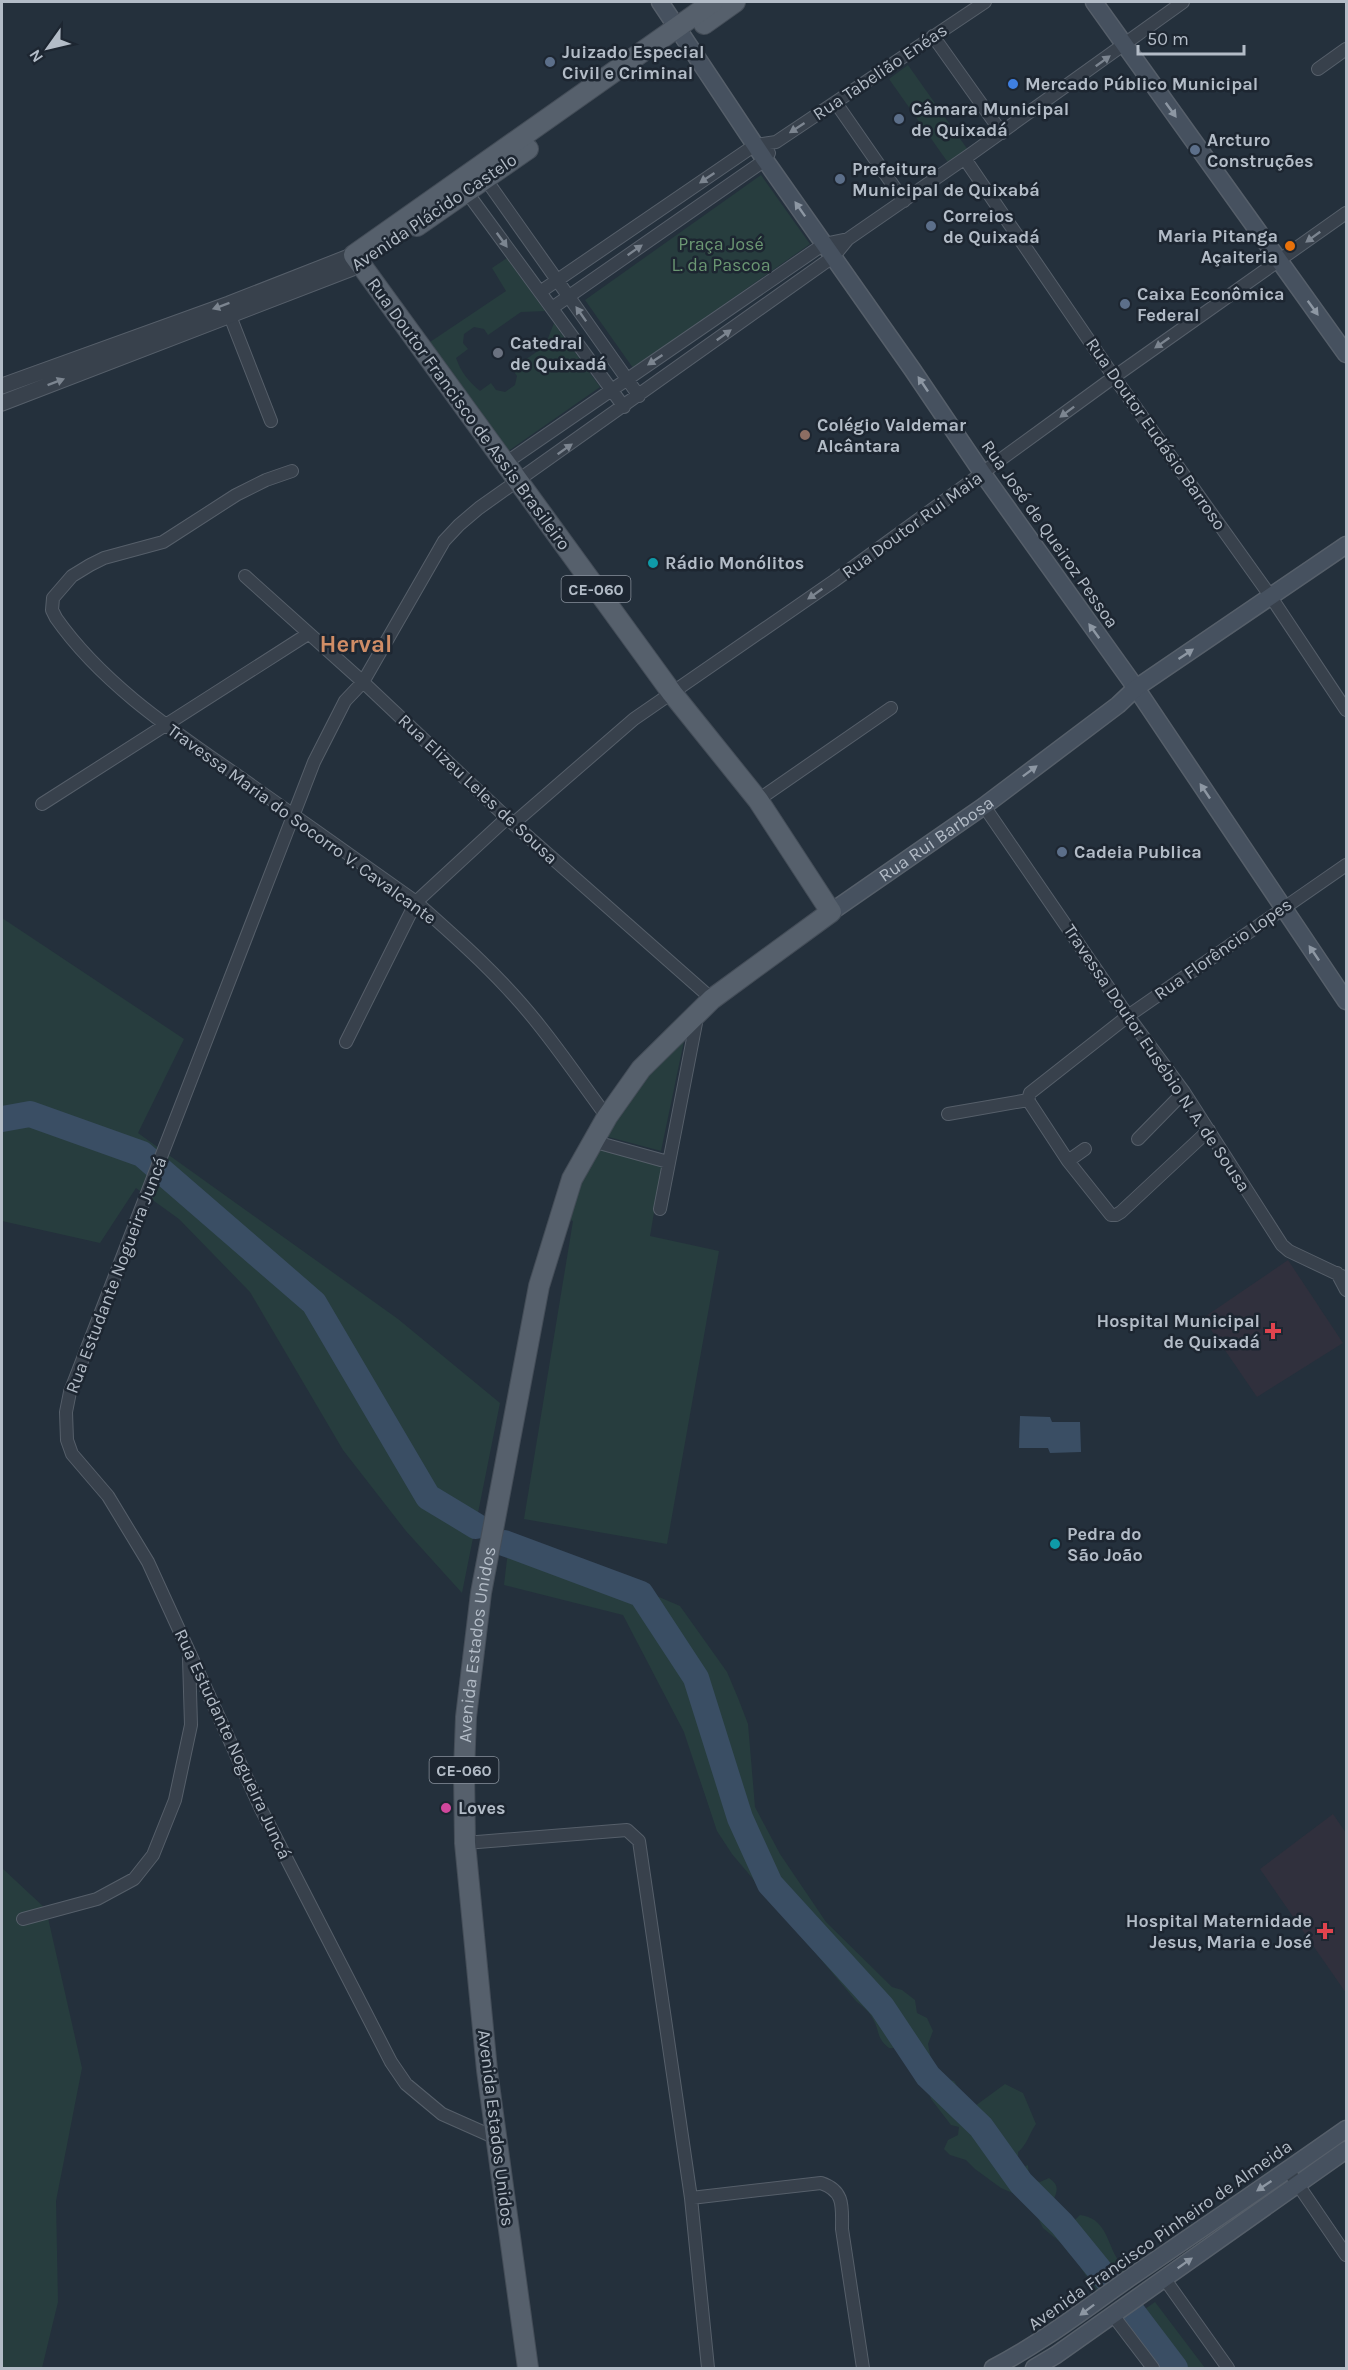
<svg xmlns="http://www.w3.org/2000/svg" width="1348" height="2370" viewBox="0 0 1348 2370" font-family="Karla,sans-serif">
	<style>
		.medical { fill: #30303d }
		.green { fill: #273d3e }
		.water { fill: #3a4e64 }
		.lines { fill: none; stroke-linecap: round; stroke-linejoin: round }
		.river { stroke: #3a4e64; stroke-width: 26 }
		.minor-casing { stroke: #565f6a; stroke-width: 14 }
		.tertiary-casing { stroke: #565f6a; stroke-width: 17 }
		.secondary-casing { stroke: #565f6a; stroke-width: 19 }
		.primary-casing { stroke: #444d58; stroke-width: 22 }
		.minor { stroke: #38414c; stroke-width: 12 }
		.tertiary { stroke: #38414c; stroke-width: 15 }
		.secondary { stroke: #46515f; stroke-width: 16 }
		.primary { stroke: #56606c; stroke-width: 20 }
		.oneway { fill: #7c8590 }
		.oneway2 { fill: #8d97a3 }
		.service-dot { fill: #5c6f8a; stroke: #1d2631; stroke-width: 2 }
		.shop-dot { fill: #3f7fe0; stroke: #1d2631; stroke-width: 2 }
		.food-dot { fill: #e8710a; stroke: #1d2631; stroke-width: 2 }
		.worship-dot { fill: #6b7280; stroke: #1d2631; stroke-width: 2 }
		.education-dot { fill: #8d6e63; stroke: #1d2631; stroke-width: 2 }
		.culture-dot { fill: #0f9aa8; stroke: #1d2631; stroke-width: 2 }
		.health-dot { fill: #e0444e; stroke: #1d2631; stroke-width: 2 }
		.hotel-dot { fill: #d1479c; stroke: #1d2631; stroke-width: 2 }
		.labels { text-anchor: middle; stroke-width: 5; stroke-linejoin: round; paint-order: stroke }
		.shield { fill: #1d2631; stroke: #868f9a; stroke-width: 1.5 }
		.shield-label { font-size: 16px; font-weight: bold; fill: #b3bcc7 }
		.poi-label { font-size: 18px; font-weight: bold; fill: #b3bcc7; stroke: #1d2631; text-anchor: start }
		.street-label { font-size: 18px; fill: #b3bcc7; stroke: #1d2631 }
		.park-label { font-size: 18px; fill: #6b9773; stroke: #1d2631 }
		.district-label { font-size: 24px; font-weight: bold; fill: #d08d66; stroke: #1d2631 }
	</style>
	<rect width="100%" height="100%" fill="#24303c"/>
	<path class="medical" d="M1288 1260 1343 1343 1257 1397 1203 1318Z
		M1333 1814 1346 1833V1993L1260 1869Z"/>
	<path class="green" d="M908 65 968 150 949 164 889 79Z
		M761 175 810 244 633 368 585 300Z
		M507 258 545 311 521 312 488 335 484 329 474 327 464 334 463 343 468 349 456 358C461 372 468 381 480 391L491 383 496 390 505 392 515 385 517 376 512 369 545 346 554 323 600 387 507 452 430 342 506 291 492 268Z
		M2 918 184 1039 138 1133 398 1319 500 1403 462 1593 406 1531 343 1450 250 1292 179 1219 136 1188 100 1243 2 1221Z
		M685 1036 661 1151 605 1136 646 1074Z
		M596 1147 662 1166 650 1236 719 1251 667 1544 524 1519 573 1221 567 1219 580 1180Z
		M510 1533 680 1606 727 1672 738 1698 748 1724 755 1807 780 1854 826 1922 892 1987 902 1990 915 2000 917 2013 927 2018 933 2031 928 2044 934 2074 940 2078 954 2081 959 2089 961 2102 975 2106 1005 2084 1023 2093 1036 2124C1029 2134 1027 2145 1018 2152V2169L1028 2165 1029 2179 1040 2182 1049 2178C1059 2185 1058 2190 1053 2201L1064 2219 1072 2223 1080 2215C1103 2218 1106 2236 1115 2255 1118 2260 1122 2266 1126 2271L1096 2291 1077 2262 1060 2242 1043 2228 1034 2210 1022 2197 1001 2188 975 2169 966 2160 950 2155 944 2149 948 2140 958 2135 959 2127 951 2125 931 2099 925 2078 920 2082H916L911 2067 901 2057 897 2048H889C876 2038 880 2031 873 2019 869 2011 862 2006 856 2001L732 1854 717 1831 684 1732 623 1615 504 1585Z
		M2 1868 46 1909 82 2068 56 2201 58 2302 42 2368H2Z
		M1155 2302 1205 2368H1159L1125 2323Z"/>
	<path class="water" d="M1020 1416 1050 1417 1052 1422H1080L1081 1452 1050 1453 1048 1448H1019Z"/>
	<g class="lines">
		<path class="river" d="M2 1119 30 1114 142 1154 314 1303 428 1497 476 1526
			M504 1543 641 1594 696 1678 740 1818 770 1884 882 2007 928 2076 981 2127 1021 2183 1062 2224 1110 2283
			M1131 2310 1175 2368"/>
		<defs>
			<path id="minor" d="M933 36 1002 133
				M1318 69 1346 49
				M836 103 904 201
				M965 159 1114 377 1271 597 1346 710
				M482 174 639 396
				M463 187 624 407
				M540 292 755 145 776 142 985 2
				M552 308 765 160 769 153
				M230 316 271 421
				M504 464 824 244 848 239
				M292 471 266 480 236 495 163 542 104 558 90 565 72 576 53 598 52 610 56 618C103 685 175 732 241 778 299 819 358 861 416 902 459 940 503 979 539 1025 563 1055 584 1086 607 1117
				M245 576 363 682 507 818 712 999
				M758 800 891 708
				M42 804 308 634
				M984 806 1128 1016 1184 1092 1282 1245 1289 1251 1346 1278
				M514 823 634 719 834 581 1114 377 1346 213
				M346 1042 416 902 507 818
				M1028 1100 1068 1161 1111 1215H1116L1121 1212 1209 1130
				M948 1114 1028 1100 1030 1093 1128 1016 1346 865
				M1138 1139 1184 1092
				M592 1141 668 1162
				M1068 1161 1085 1149
				M660 1209 696 1023 695 1016
				M1337 1273 1346 1290
				M465 1843 627 1830 639 1841 691 2198 708 2368
				M23 1919 97 1899 134 1879 153 1855 175 1800 191 1725 189 1658
				M496 2138 442 2114 406 2084 391 2062 261 1809 148 1562 108 1496 72 1454 67 1440 66 1412 70 1392 314 762 345 701 363 682 444 541 459 525 479 508 834 256 848 239 971 154 1183 2
				M1288 2170 1346 2255
				M691 2198 821 2183C845 2191 842 2207 842 2229L863 2368
				M1164 2278 1228 2368
				M1112 2314 1153 2368"/>
			<path id="tertiary" d="M2 386 229 304 354 255
				M2 403 360 265"/>
			<g id="secondary">
				<path d="M660 2 765 160 912 369 983 474 1136 688 1346 1001"/>
				<path d="M1094 2 1346 354"/>
				<path id="s1" d="M831 912 984 806 1118 705 1136 688 1346 545"/>
				<path d="M993 2368C1043 2342 1085 2309 1131 2277 1203 2228 1275 2179 1346 2129"/>
				<path d="M1034 2368 1056 2355 1346 2150"/>
			</g>
			<g id="primary">
				<path d="M704 24 735 2"/>
				<path d="M417 226 528 149"/>
				<path id="s2" d="M528 2368 487 2070 465 1843 464 1771 466 1717 481 1593 539 1286 572 1179 607 1117 641 1069 712 999 831 912 758 800 672 693 354 255 713 2"/>
			</g>
		</defs>
		<use href="#minor" class="minor-casing"/>
		<use href="#tertiary" class="tertiary-casing"/>
		<use href="#secondary" class="secondary-casing"/>
		<use href="#primary" class="primary-casing"/>
		<use href="#minor" class="minor"/>
		<use href="#tertiary" class="tertiary"/>
		<use href="#secondary" class="secondary"/>
		<use href="#primary" class="primary"/>
	</g>
	<defs><path id="oneway-solid" d="M-6-.8H1V-3.2L6.5 0L1 3.2V.8H-6Z" transform="scale(1.5)"/></defs>
	<g class="oneway">
		<use href="#oneway-solid" transform="translate(1103 61) rotate(-36)"/>
		<use href="#oneway-solid" transform="translate(797 128) rotate(147)"/>
		<use href="#oneway-solid" transform="translate(707 178) rotate(146)"/>
		<use href="#oneway-solid" transform="translate(1313 237) rotate(144)"/>
		<use href="#oneway-solid" transform="translate(502 240) rotate(54)"/>
		<use href="#oneway-solid" transform="translate(635 250) rotate(-35)"/>
		<use href="#oneway-solid" transform="translate(221 306) rotate(160)"/>
		<use href="#oneway-solid" transform="translate(581 314) rotate(-125)"/>
		<use href="#oneway-solid" transform="translate(724 335) rotate(-36)"/>
		<use href="#oneway-solid" transform="translate(1162 343) rotate(145)"/>
		<use href="#oneway-solid" transform="translate(655 360) rotate(146)"/>
		<use href="#oneway-solid" transform="translate(56 382) rotate(-21)"/>
		<use href="#oneway-solid" transform="translate(1067 412) rotate(143)"/>
		<use href="#oneway-solid" transform="translate(565 449) rotate(-35)"/>
		<use href="#oneway-solid" transform="translate(815 594) rotate(145)"/>
	</g>
	<g class="oneway2">
		<use href="#oneway-solid" transform="translate(1171 110) rotate(54)"/>
		<use href="#oneway-solid" transform="translate(800 209) rotate(-125)"/>
		<use href="#oneway-solid" transform="translate(1313 308) rotate(54)"/>
		<use href="#oneway-solid" transform="translate(923 384) rotate(-124)"/>
		<use href="#oneway-solid" transform="translate(1094 631) rotate(-126)"/>
		<use href="#oneway-solid" transform="translate(1186 654) rotate(-34)"/>
		<use href="#oneway-solid" transform="translate(1030 771) rotate(-37)"/>
		<use href="#oneway-solid" transform="translate(1205 791) rotate(-124)"/>
		<use href="#oneway-solid" transform="translate(1314 953) rotate(-124)"/>
		<use href="#oneway-solid" transform="translate(1264 2186) rotate(146)"/>
		<use href="#oneway-solid" transform="translate(1185 2263) rotate(-35)"/>
		<use href="#oneway-solid" transform="translate(1087 2310) rotate(143)"/>
	</g>
	<g class="service-dot">
		<circle cx="550" cy="62" r="6"/>
		<circle cx="899" cy="119" r="6"/>
		<circle cx="1195" cy="150" r="6"/>
		<circle cx="840" cy="179" r="6"/>
		<circle cx="931" cy="226" r="6"/>
		<circle cx="1125" cy="304" r="6"/>
		<circle cx="1062" cy="852" r="6"/>
	</g>
	<circle class="shop-dot" cx="1013" cy="84" r="6"/>
	<circle class="food-dot" cx="1290" cy="246" r="6"/>
	<circle class="worship-dot" cx="498" cy="353" r="6"/>
	<circle class="education-dot" cx="805" cy="435" r="6"/>
	<g class="culture-dot">
		<circle cx="653" cy="563" r="6"/>
		<circle cx="1055" cy="1544" r="6"/>
	</g>
	<g class="health-dot">
		<path d="M1270 1322h6v6h6v6h-6v6h-6v-6h-6v-6h6z"/>
		<path d="M1322 1922h6v6h6v6h-6v6h-6v-6h-6v-6h6z"/>
	</g>
	<circle class="hotel-dot" cx="446" cy="1808" r="6"/>
	<g class="labels">
		<g class="shield">
			<rect x="561.5" y="576" width="69" height="26" rx="4.5"/>
			<rect x="429.5" y="1757" width="69" height="26" rx="4.5"/>
		</g>
		<g class="shield-label">
			<text x="596" y="595">CE-060</text>
			<text x="464" y="1776">CE-060</text>
		</g>
		<g class="poi-label">
			<text x="562" y="58">Juizado Especial<tspan x="562" dy="21">Civil e Criminal</tspan></text>
			<text x="1025" y="90">Mercado Público Municipal</text>
			<text x="911" y="115">Câmara Municipal<tspan x="911" dy="21">de Quixadá</tspan></text>
			<text x="1207" y="146">Arcturo<tspan x="1207" dy="21">Construções</tspan></text>
			<text x="852" y="175">Prefeitura<tspan x="852" dy="21">Municipal de Quixabá</tspan></text>
			<text x="943" y="222">Correios<tspan x="943" dy="21">de Quixadá</tspan></text>
			<text x="1278" y="242" text-anchor="end">Maria Pitanga<tspan x="1278" dy="21">Açaiteria</tspan></text>
			<text x="1137" y="300">Caixa Econômica<tspan x="1137" dy="21">Federal</tspan></text>
			<text x="510" y="349">Catedral<tspan x="510" dy="21">de Quixadá</tspan></text>
			<text x="817" y="431">Colégio Valdemar<tspan x="817" dy="21">Alcântara</tspan></text>
			<text x="665" y="569">Rádio Monólitos</text>
			<text x="1074" y="858">Cadeia Publica</text>
			<text x="1260" y="1327" text-anchor="end">Hospital Municipal<tspan x="1260" dy="21">de Quixadá</tspan></text>
			<text x="1067" y="1540">Pedra do<tspan x="1067" dy="21">São João</tspan></text>
			<text x="458" y="1814">Loves</text>
			<text x="1312" y="1927" text-anchor="end">Hospital Maternidade<tspan x="1312" dy="21">Jesus, Maria e José</tspan></text>
		</g>
		<g class="street-label">
			<text transform="translate(880 72) rotate(-34)" y="6">Rua Tabelião Enéas</text>
			<text transform="translate(434 212) rotate(-34)" y="6">Avenida Plácido Castelo</text>
			<text transform="translate(469 414) rotate(54)" y="6">Rua Doutor Francisco de Assis Brasileiro</text>
			<text transform="translate(1156 434) rotate(55)" y="6">Rua Doutor Eudásio Barroso</text>
			<text transform="translate(912 525) rotate(-36)" y="6">Rua Doutor Rui Maia</text>
			<text transform="translate(1050 534) rotate(55)" y="6">Rua José de Queiroz Pessoa</text>
			<text transform="translate(478 789) rotate(43)" y="6">Rua Elizeu Leles de Sousa</text>
			<text transform="translate(302 824) rotate(36)" y="6">Travessa Maria do Socorro V. Cavalcante</text>
			<text dy="6" stroke="none"><textPath href="#s1" startOffset="128">Rua Rui Barbosa</textPath></text>
			<text transform="translate(1223 949) rotate(-35)" y="6">Rua Florêncio Lopes</text>
			<text transform="translate(1157 1058) rotate(56)" y="6">Travessa Doutor Eusébio N. A. de Sousa</text>
			<text transform="translate(116 1275) rotate(-69)" y="6">Rua Estudante Nogueira Juncá</text>
			<text dy="6" stroke="none"><textPath href="#s2" startOffset="728">Avenida Estados Unidos</textPath></text>
			<text transform="translate(233 1744) rotate(65)" y="6">Rua Estudante Nogueira Juncá</text>
			<text transform="translate(496 2128) rotate(83)" y="6">Avenida Estados Unidos</text>
			<text transform="translate(1160 2235) rotate(-35)" y="6">Avenida Francisco Pinheiro de Almeida</text>
		</g>
		<g class="park-label">
			<text x="721" y="250">Praça José<tspan x="721" dy="21">L. da Pascoa</tspan></text>
		</g>
		<g class="district-label">
			<text x="356" y="652">Herval</text>
		</g>
	</g>
	<rect width="1348" height="2370" fill="none" stroke="#b3bcc7" stroke-width="6"/>
	<g transform="translate(48 48) rotate(236)" stroke="#1d2631" stroke-width="4.5" paint-order="stroke">
	<path d="M0-4.5L10 22L0 15L-10 22Z" fill="#b3bcc7"/>
	<text y="-9" font-size="16" font-weight="bold" text-anchor="middle" fill="#b3bcc7">N</text>
	</g>
	<path d="M1138 45v9h106v-9" fill="none" stroke="#b3bcc7" stroke-width="3"/>
	<text x="1147" y="45" font-size="18" fill="#b3bcc7" stroke="#1d2631" stroke-width="4.5" paint-order="stroke">50 m</text>
</svg>
